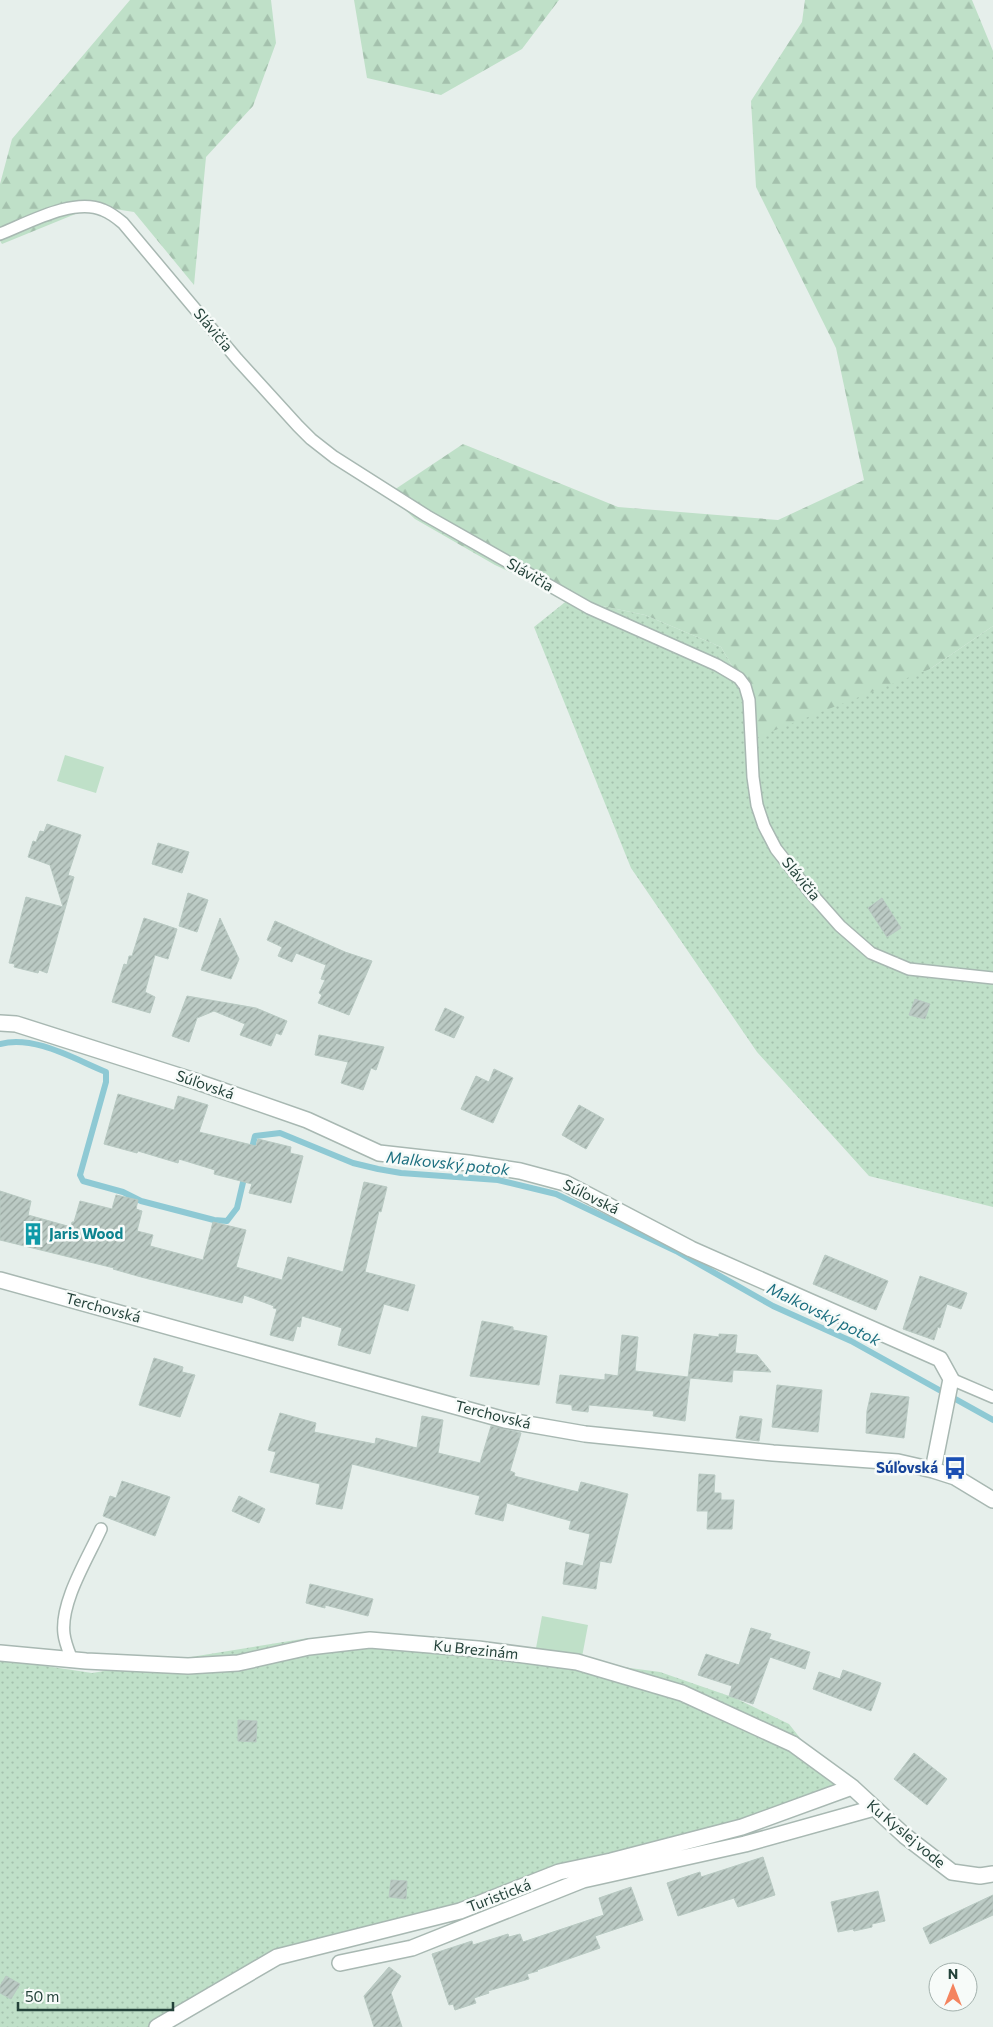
<svg xmlns="http://www.w3.org/2000/svg" width="993" height="2027" viewBox="0 0 993 2027" font-family="Commissioner,sans-serif">
	<style>
		.grass { fill: url(#grass-dots) }
		.forest { fill: url(#forest-firs) }
		.park { fill: #bfe0c8 }
		.lines { fill: none; stroke-linecap: round; stroke-linejoin: round }
		.stream { stroke: #8ec9d4; stroke-width: 6 }
		.building { fill: url(#building-hatch); stroke: #b8c9c2 }
		.lane-casing { stroke: #a8b8b2; stroke-width: 14 }
		.street-casing { stroke: #a8b8b2; stroke-width: 18 }
		.lane { stroke: #fff; stroke-width: 11 }
		.street { stroke: #fff; stroke-width: 15 }
		.labels { text-anchor: middle; stroke-width: 5; stroke-linejoin: round; paint-order: stroke }
		.street-label { font-size: 15px; fill: #24423a; stroke: #f7fbf9 }
		.culture-label { font-size: 15px; font-weight: bold; fill: #0d838f; stroke: #f7fbf9; text-anchor: start }
		.transit-label { font-size: 15px; font-weight: bold; fill: #164399; stroke: #f7fbf9; text-anchor: end }
		.water-label { font-size: 16px; font-style: italic; fill: #1c6f80; stroke: #f7fbf9 }
	</style>
	<defs>
		<pattern id="grass-dots" width="8" height="8" patternUnits="userSpaceOnUse" patternTransform="scale(1.25)"><rect width="8" height="8" fill="#bfe0c8"/><path d="M2 2h.1M6 6h.1" fill="none" stroke="#a4c1ad" stroke-width="1.8" stroke-linecap="round"/></pattern>
		<pattern id="forest-firs" width="22" height="20" patternUnits="userSpaceOnUse" patternTransform="scale(1.25)"><rect width="22" height="20" fill="#bfe0c8"/><path d="M5 1l3.5 6h-7zM16 11l3.5 6h-7z" fill="#a4c1ad"/></pattern>
		<pattern id="building-hatch" width="6" height="6" patternUnits="userSpaceOnUse" patternTransform="scale(1.25)"><rect width="6" height="6" fill="#bbcac4"/><path d="M-1 1l2-2M0 6l6-6M5 7l2-2" fill="none" stroke="#98a6a0"/></pattern>
	</defs>
	<rect width="100%" height="100%" fill="#e6efeb"/>
	<path class="grass" d="M569 599 645 615 721 647 745 688 930 669 993 626V1207L869 1176 757 1052 631 868 534 627Z
		M308 1638 443 1643 660 1672 735 1698 789 1724 837 1785 784 1814 276 1964 166 2027H0V1659L92 1673Z"/>
	<path class="forest" d="M130 0H271L276 43 253 106 206 157 194 285 134 212 95 206 2 244 0 241V184L12 139Z
		M354 0H559L522 49 441 95 367 78Z
		M805 0H972L993 51V626L930 669 750 740 745 688 721 647 645 615 569 599 495 565 415 519 388 494 463 444 618 507 778 520 864 480 836 348 756 187 751 101 802 22Z"/>
	<path class="park" d="M65 755 104 767 96 793 57 781Z
		M542 1616 588 1625 582 1657 536 1648Z"/>
	<g class="lines">
		<path class="stream" d="M0 1044C35 1035 74 1059 106 1072V1082L80 1175 83 1181 123 1192 141 1201 214 1220 227 1221 237 1208 245 1174
			M251 1152 255 1136 280 1133 353 1163 378 1169 401 1173 498 1180 556 1194 676 1251 773 1306 851 1341 993 1420"/>
	</g>
	<path class="building" d="M47 824 81 835 68 875 74 877 47 973 39 970 38 973 14 967 15 964 9 963 26 897 63 907 50 865 28 857 33 841 36 842 40 831 44 832Z
		M158 843 189 852 182 873 152 864Z
		M188 893 208 900 197 932 179 926Z
		M882 898 901 928 887 937 868 908Z
		M144 918 177 929 168 959 155 955 145 992 155 997 150 1013 112 1002 124 964 127 965 129 956H132Z
		M220 918 239 959 231 979 201 970Z
		M275 921 345 952 372 961 349 1015 318 1003 322 995 319 993 325 980 321 979 326 965 296 953 292 962 278 956 282 947 267 940Z
		M187 996 256 1008 287 1021 281 1035 276 1033 271 1046 240 1035 245 1024 214 1011 197 1018 189 1042 172 1036Z
		M915 999 930 1004 925 1019 909 1015Z
		M445 1008 464 1017 454 1038 435 1030Z
		M319 1035 384 1047 376 1070 371 1068 363 1090 341 1083 348 1062 315 1055Z
		M494 1069 513 1078 493 1123 461 1109 476 1076 489 1082Z
		M118 1094 174 1110 178 1096 208 1105 199 1132 256 1146 258 1139 291 1147 290 1153 303 1156 291 1203 249 1193 252 1184 214 1174 215 1170 179 1159 178 1163 138 1151 137 1153 104 1144Z
		M579 1105 604 1119 586 1149 562 1135Z
		M364 1182 387 1187 381 1212 379 1211 365 1272 415 1285 408 1311 384 1304 370 1354 338 1345 342 1328 302 1316 300 1327 297 1326 293 1341 270 1335 277 1309 273 1308 274 1306 244 1295 242 1303 141 1277 113 1269 114 1268 0 1240V1191L31 1201 28 1215 71 1227 72 1222H74L80 1201 112 1209 116 1195 138 1200 136 1209 142 1211 137 1231 153 1235 150 1246 203 1260 213 1222 246 1230 236 1267 282 1280 288 1257 343 1272Z
		M825 1255 888 1281 876 1310 813 1284Z
		M920 1276 967 1293 961 1309 947 1304 940 1328 938 1327 934 1340 903 1329Z
		M482 1321 513 1327V1330L547 1336 539 1385 470 1376Z
		M694 1334 719 1337V1334L737 1335 735 1353 757 1355 771 1372 733 1370 732 1382 690 1378 685 1421 653 1416 654 1411 589 1405 588 1412 572 1410V1405L556 1403 560 1375 605 1380V1374L618 1376 622 1335 638 1337 635 1371 688 1377Z
		M154 1358 183 1367 182 1372 195 1375 180 1417 139 1405Z
		M777 1385 822 1390 818 1432 772 1427Z
		M871 1393 909 1397 904 1438 866 1433 867 1411Z
		M280 1413 316 1423 314 1432 375 1444 376 1438 417 1448 422 1416 443 1420 438 1453 480 1463 491 1426 521 1433 510 1471 515 1473 514 1476 578 1492 581 1482 628 1494 611 1563 600 1561 596 1589 563 1584 566 1562 583 1566 590 1534 569 1529 571 1521 507 1503 503 1521 475 1514 480 1496 352 1464 342 1509 316 1504 320 1484 270 1472 276 1452 268 1450Z
		M740 1416 762 1419 759 1441 736 1438Z
		M699 1474 715 1475 714 1493H721V1500H734L732 1529H707L708 1511H697Z
		M122 1481 170 1497 155 1536 103 1516 110 1496 116 1498Z
		M239 1496 265 1509 259 1523 232 1511Z
		M310 1584 373 1599 368 1616 325 1605V1608L306 1603Z
		M751 1628 771 1634 769 1639 810 1652 805 1669 770 1657 753 1704 729 1696 732 1686 698 1675 706 1654 739 1665Z
		M843 1670 881 1683 871 1711 813 1689 819 1672 840 1679Z
		M238 1720 257 1721 256 1742 238 1741Z
		M914 1753 947 1779 927 1805 894 1779Z
		M763 1857 775 1895 738 1907 734 1898 678 1916 667 1883 700 1872 701 1877Z
		M391 1880 407 1881 406 1899 389 1897Z
		M631 1887 643 1920 595 1936 600 1948 537 1970 538 1971 527 1974 529 1979 488 1991 489 1993 474 1998 476 2003 455 2010 453 2004 449 2005 432 1954 472 1941 473 1945 508 1934 509 1937 520 1934 523 1942 604 1915 599 1898Z
		M878 1891 885 1921 872 1924V1927L854 1931 853 1929 838 1932 831 1902Z
		M993 1895V1915L930 1944 923 1928Z
		M389 1967 401 1976 391 1993 402 2027H374L364 1996Z
		M6 1976 20 1984 11 1999 0 1993V1986Z"/>
	<g class="lines">
		<defs>
			<path id="lane" d="M0 234C28 223 74 197 103 210 111 213 117 218 123 223L237 359 298 426 311 439 334 457 427 516 589 608 717 665 739 678 745 686 749 700 753 777 757 805 764 826 776 849 809 891 840 926 871 953 909 969 993 978
				M951 1379 993 1397
				M72 1660C69 1652 65 1643 64 1634 60 1602 88 1558 101 1529"/>
			<path id="street" d="M0 1023 16 1024 195 1081 307 1120 379 1153 468 1163 520 1171 565 1183 691 1249 940 1359 951 1379 933 1470
				M0 1280 505 1420 585 1434 773 1453 898 1462 933 1470 955 1477 993 1500
				M0 1653 86 1661 188 1666 238 1663 309 1647 370 1640 478 1649 577 1662 682 1693 793 1744 852 1787 905 1836 952 1872 980 1876 993 1874
				M340 1963 412 1948 583 1880 745 1844 874 1808
				M157 2027 277 1957 460 1911 559 1872 611 1861 742 1827 852 1787"/>
		</defs>
		<use href="#lane" class="lane-casing"/>
		<use href="#street" class="street-casing"/>
		<use href="#lane" class="lane"/>
		<use href="#street" class="street"/>
	</g>
	<defs>
		<symbol id="building-bare" viewBox="-9 -9 18 18"><path d="M-4-6H4V6H1V3H-1V6H-4ZM-2.5-4.3h1.7v1.8h-1.7ZM.8-4.3h1.7v1.8H.8ZM-2.5-1h1.7V.8h-1.7ZM.8-1h1.7V.8H.8Z" fill="#0f9aa8" stroke="#f7fbf9" stroke-width="2.5" paint-order="stroke"/></symbol>
		<symbol id="bus-bare" viewBox="-9 -9 18 18"><path d="M-5-6H5V4H4V6H2V4H-2V6H-4V4H-5ZM-3.5-4V0h7V-4ZM-3.5 1.2v1.5H-2V1.2ZM2 1.2v1.5H3.5V1.2Z" fill="#1a4fb4" stroke="#f7fbf9" stroke-width="2.5" paint-order="stroke"/></symbol>
	</defs>
	<g fill-rule="evenodd">
		<use href="#building-bare" x="17" y="1218" width="32" height="32"/>
		<use href="#bus-bare" x="939" y="1452" width="32" height="32"/>
	</g>
	<g class="labels">
		<g class="street-label">
			<text transform="translate(213 330) rotate(50)" y="5">Slávičia</text>
			<text transform="translate(530 575) rotate(30)" y="5">Slávičia</text>
			<text transform="translate(801 879) rotate(51)" y="5">Slávičia</text>
			<text transform="translate(205 1085) rotate(19)" y="5">Súľovská</text>
			<text transform="translate(591 1197) rotate(26)" y="5">Súľovská</text>
			<text transform="translate(103 1308) rotate(15)" y="5">Terchovská</text>
			<text transform="translate(493 1415) rotate(14)" y="5">Terchovská</text>
			<text transform="translate(476 1650) rotate(6)" y="5">Ku Brezinám</text>
			<text transform="translate(906 1834) rotate(40)" y="5">Ku Kyslej vode</text>
			<text transform="translate(499 1896) rotate(-21)" y="5">Turistická</text>
		</g>
		<g class="culture-label">
			<text x="49" y="1239">Jaris Wood</text>
		</g>
		<g class="transit-label">
			<text x="938" y="1473">Súľovská</text>
		</g>
		<g class="water-label">
			<text transform="translate(448 1163) rotate(6)" y="6">Malkovský potok</text>
			<text transform="translate(824 1314) rotate(26)" y="6">Malkovský potok</text>
		</g>
	</g>
	<g transform="translate(953 1987)"><circle r="24" fill="#f7fbf9" stroke="#a3b1ad"/>
	<path d="M0-4L9 19L0 12L-9 19Z" fill="#f4845f"/>
	<text y="-8" font-size="14" font-weight="bold" text-anchor="middle" fill="#24423a">N</text>
	</g>
	<path d="M18 2002v8h155v-8" fill="none" stroke="#24423a" stroke-width="2.5"/>
	<text x="25" y="2002" font-size="15" fill="#24423a" stroke="#f7fbf9" stroke-width="4" paint-order="stroke">50 m</text>
</svg>
